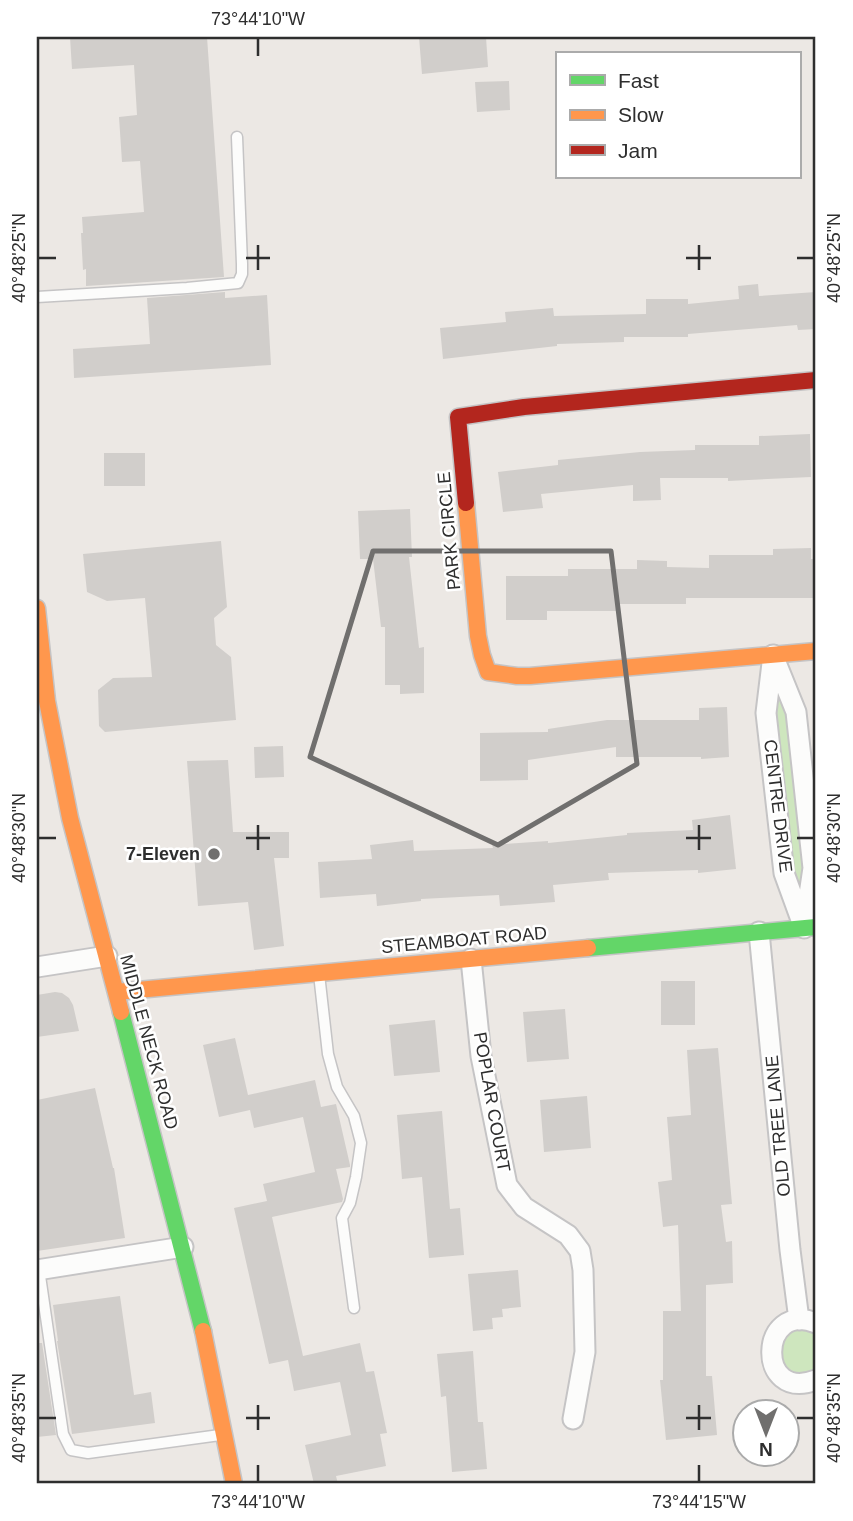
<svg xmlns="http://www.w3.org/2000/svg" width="853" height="1521" viewBox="0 0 853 1521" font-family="Arial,sans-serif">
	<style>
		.green { fill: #cee6be }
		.building { fill: #d1cecb }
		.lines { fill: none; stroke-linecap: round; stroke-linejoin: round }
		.lane-casing { stroke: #c5c4c5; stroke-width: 13 }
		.street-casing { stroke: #c5c4c5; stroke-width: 23 }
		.fast-casing { stroke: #c5c4c5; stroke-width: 19 }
		.slow-casing { stroke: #c5c4c5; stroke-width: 19 }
		.jam-casing { stroke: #c5c4c5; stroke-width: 19 }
		.lane { stroke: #fcfcfb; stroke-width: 10 }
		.street { stroke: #fcfcfb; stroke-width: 19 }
		.fast { stroke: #63d668; stroke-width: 16 }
		.slow { stroke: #ff974d; stroke-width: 16 }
		.jam { stroke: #b3261e; stroke-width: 16 }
		.marked { fill: none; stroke: #706f6e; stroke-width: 5; stroke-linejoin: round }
		.ticks { fill: none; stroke: #2e2e2e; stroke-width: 2.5 }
		.poi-dot { fill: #706f6e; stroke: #fff; stroke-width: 2.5 }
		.labels { text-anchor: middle; stroke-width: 5; stroke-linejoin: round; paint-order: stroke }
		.street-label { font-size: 18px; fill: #2e2e2e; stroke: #fff }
		.poi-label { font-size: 18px; font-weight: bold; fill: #2e2e2e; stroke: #fff; text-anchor: end }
		.neatline { fill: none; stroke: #2e2e2e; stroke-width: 2.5 }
		.ticks-label { font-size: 18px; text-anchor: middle; fill: #2e2e2e }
	</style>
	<rect width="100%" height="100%" fill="#ece8e4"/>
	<path class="green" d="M775 673 791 714 805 870 802 907 789 872 772 712Z
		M791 1329H816V1375L804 1379 781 1367 778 1342Z"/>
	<path class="building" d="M70 37H207L224 277 86 286V269L83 270 81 233H83L82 217 144 212 140 161 122 162 119 117 137 115 134 65 72 69Z
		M419 37H486L488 67 422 74Z
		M509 81 510 110 477 112 475 82Z
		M758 284 759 296 816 292V329L798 330 797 325 688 334V337H624V342L557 344V346L443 359 440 328 506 322 505 312 553 308 554 316 646 314V299H688V304L739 299 738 286Z
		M225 292V298L267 295 271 365 74 378 73 349 150 344 147 298Z
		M810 434 811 477 728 481V478H660L661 500 633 501V485L541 494 543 508 503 512 498 472 558 465V460L640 452 695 450V445H759V436Z
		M104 453H145V486H104Z
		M410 509 412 557H409L419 648 424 647V693L400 694V685H385V627H381L373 559H360L358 511Z
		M221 541 227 607 214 618 216 645 231 657 236 720 105 732 99 726 98 690 113 678 152 677 145 598 107 601 87 592 83 554Z
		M811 548V559H816V598H686V604H616V611H547V620H506V576H568V569H637V560L667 561V567L709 568V555H773V549Z
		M727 707 729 757 701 759V757H616V747L528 760V780L480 781V733L548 732V729L607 720H699V708Z
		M283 746 284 777 255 778 254 747Z
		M228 760 233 832H289V858H274L284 946 254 950 248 902 198 906 187 761Z
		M730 815 736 869 698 873V870L608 873 609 880 553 885 555 902 500 906 499 895 421 899V901L377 906 376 894 320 898 318 862 372 859 370 845 413 840 414 851 493 848 492 845 548 841V843L627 835V833L693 830 692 820Z
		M661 981H695V1025H661Z
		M55 992 62 993 69 998 73 1005 79 1031 37 1037V995Z
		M565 1009 569 1059 527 1062 523 1012Z
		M435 1020 440 1072 394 1076 389 1025Z
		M235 1038 248 1095 315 1080 321 1107 336 1104 350 1165V1167L336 1169 343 1199 342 1202 272 1217 303 1356 360 1343 366 1372 374 1371 387 1433 380 1434 386 1466 336 1476 338 1484H314L305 1445 351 1435 340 1382 294 1391 288 1360 269 1364 234 1208 267 1201 263 1184 315 1172 303 1117 254 1128 250 1110 219 1117 203 1045Z
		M718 1048 732 1204 721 1205 726 1242 732 1241 733 1283 706 1285V1376H712L717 1435 666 1440 660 1380H663V1311H681L678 1225 663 1227 658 1182 672 1180 667 1117 691 1115 687 1050Z
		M95 1088 113 1168H114L125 1238 37 1251V1100Z
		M587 1096 591 1148 544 1152 540 1100Z
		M442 1111 450 1209 460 1208 464 1255 429 1258 422 1177 402 1179 397 1115Z
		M518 1270 521 1307 502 1309 503 1317 492 1318 493 1329 473 1331 468 1274Z
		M120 1296 134 1395 151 1392 155 1423 72 1434 57 1341H58L53 1305Z
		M37 1343H42L56 1435 37 1437Z
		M473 1351 478 1422H483L487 1469 452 1472 446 1396 441 1397 437 1354Z"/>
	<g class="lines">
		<defs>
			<path id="lane" d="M37 297 187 288 238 283 242 274V264L237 137
				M319 974 328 1054 337 1087 354 1116 361 1143 356 1177 350 1203 342 1218 354 1308
				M39 1269 63 1434 71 1450 88 1453 220 1435"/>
			<path id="street" d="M773 655 796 712 813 868 804 928 784 873 766 713Z
				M759 932 790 1250 799 1320
				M471 959 481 1056 507 1185 524 1207 568 1235 580 1251 583 1270 585 1352 573 1419
				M37 967 107 956
				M37 1270 183 1247
				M816 1323C759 1300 755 1403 816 1380"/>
			<path id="fast" d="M588 948 816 927
				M121 1012 203 1331"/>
			<path id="slow" d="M466 503 478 636 482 655 488 672 517 676H530L816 651
				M37 608 47 701 70 818 121 1012
				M116 992 588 948
				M203 1331 234 1484"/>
			<path id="jam" d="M466 503 458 417 524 407 816 380"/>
		</defs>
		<use href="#lane" class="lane-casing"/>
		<use href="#street" class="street-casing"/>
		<use href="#fast" class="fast-casing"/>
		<use href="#slow" class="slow-casing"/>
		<use href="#jam" class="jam-casing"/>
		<use href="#lane" class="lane"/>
		<use href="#street" class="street"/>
		<use href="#fast" class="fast"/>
		<use href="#slow" class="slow"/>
		<use href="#jam" class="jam"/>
	</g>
	<path class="marked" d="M373 551H611L637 764 498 845 310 757Z"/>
	<path class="ticks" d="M258 38V56M258 245V270M699 245V270M38 258H56M246 258H270M686 258H711M797 258H814M258 825V850M699 825V850M38 838H56M246 838H270M686 838H711M797 838H814M258 1405V1430M699 1405V1430M38 1418H56M246 1418H270M686 1418H711M797 1418H814M258 1465V1482M699 1465V1482"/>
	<circle class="poi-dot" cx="214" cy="854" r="7"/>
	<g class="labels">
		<g class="street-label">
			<text transform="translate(449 531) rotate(-95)" y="6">PARK CIRCLE</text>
			<text transform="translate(778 806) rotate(83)" y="6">CENTRE DRIVE</text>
			<text transform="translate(464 940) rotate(-5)" y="6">STEAMBOAT ROAD</text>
			<text transform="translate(149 1042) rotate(75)" y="6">MIDDLE NECK ROAD</text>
			<text transform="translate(492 1102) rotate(80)" y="6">POPLAR COURT</text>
			<text transform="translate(778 1126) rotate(-95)" y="6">OLD TREE LANE</text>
		</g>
		<g class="poi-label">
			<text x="200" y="860">7-Eleven</text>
		</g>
	</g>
	<rect width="853" height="1521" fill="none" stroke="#ffffff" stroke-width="77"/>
	<rect x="556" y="52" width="245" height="126" fill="#ffffff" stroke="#ababab" stroke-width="2"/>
	<rect x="570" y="75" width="35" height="10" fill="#63d668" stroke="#ababab" stroke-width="2"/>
	<text x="618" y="88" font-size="21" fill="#2e2e2e">Fast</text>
	<rect x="570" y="110" width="35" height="10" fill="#ff974d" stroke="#ababab" stroke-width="2"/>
	<text x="618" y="122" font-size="21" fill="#2e2e2e">Slow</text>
	<rect x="570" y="145" width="35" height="10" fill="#b3261e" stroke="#ababab" stroke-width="2"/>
	<text x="618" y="158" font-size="21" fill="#2e2e2e">Jam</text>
	<g transform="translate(766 1433) rotate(180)"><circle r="33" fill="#ffffff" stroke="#ababab" stroke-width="2"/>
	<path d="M0-5L12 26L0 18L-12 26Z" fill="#706f6e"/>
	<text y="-10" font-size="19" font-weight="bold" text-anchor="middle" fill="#2e2e2e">N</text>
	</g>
	<rect x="38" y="38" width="776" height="1444" class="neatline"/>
	<g class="ticks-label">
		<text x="258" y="25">73°44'10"W</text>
		<text transform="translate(834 258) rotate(-90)" y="6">40°48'25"N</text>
		<text transform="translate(19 258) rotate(-90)" y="6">40°48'25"N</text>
		<text transform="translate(19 838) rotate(-90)" y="6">40°48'30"N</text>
		<text transform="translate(834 838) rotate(-90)" y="6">40°48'30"N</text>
		<text transform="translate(19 1418) rotate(-90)" y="6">40°48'35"N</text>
		<text transform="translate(834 1418) rotate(-90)" y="6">40°48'35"N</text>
		<text x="258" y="1508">73°44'10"W</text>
		<text x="699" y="1508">73°44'15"W</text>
	</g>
</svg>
